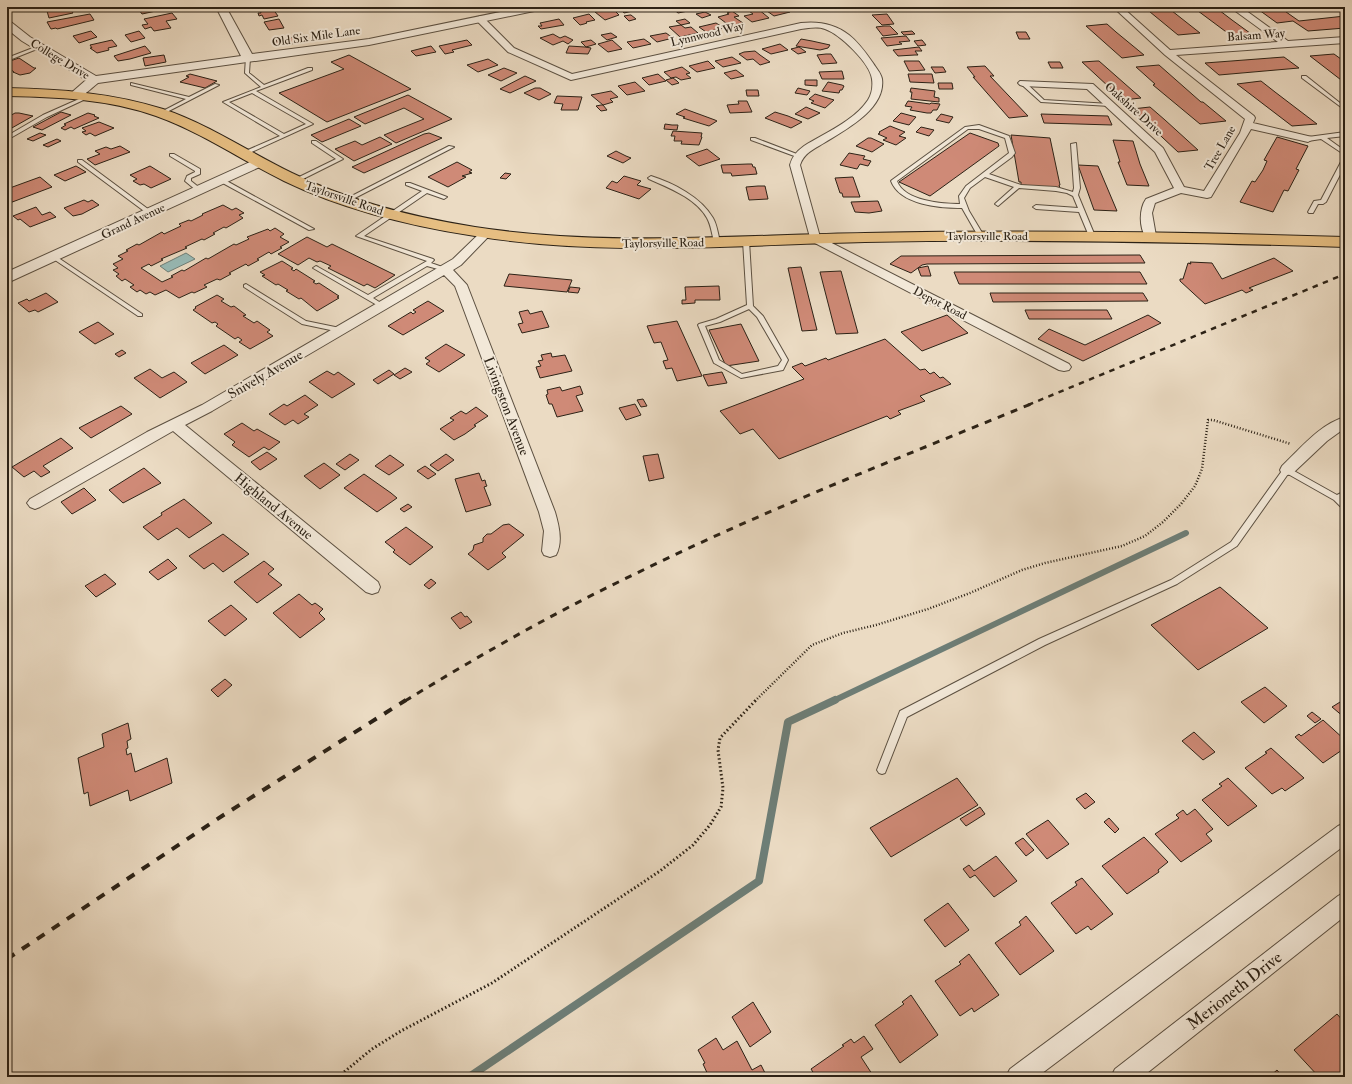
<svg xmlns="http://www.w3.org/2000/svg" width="1352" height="1084" viewBox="0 0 1352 1084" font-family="'IM FELL Double Pica',serif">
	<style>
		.water { fill: #98bbb7; stroke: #6d7e77 }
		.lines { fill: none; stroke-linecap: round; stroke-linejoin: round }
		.stream-far1 { stroke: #6d7e77; stroke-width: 6 }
		.stream { stroke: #6d7e77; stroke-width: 8 }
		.building { fill: #cf8a77; stroke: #2c2216 }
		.service-casing { stroke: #5c5041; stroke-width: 2 }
		.minor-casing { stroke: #5c5041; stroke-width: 2 }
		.tertiary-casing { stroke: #5c5041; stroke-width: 2 }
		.primary-casing { stroke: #2c2216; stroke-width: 2 }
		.path-far1 { stroke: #2c2216; stroke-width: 2.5; stroke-dasharray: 1 2; stroke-linecap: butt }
		.path { stroke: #2c2216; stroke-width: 3; stroke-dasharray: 1.5 2.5; stroke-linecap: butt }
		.service { fill: #f2e8d8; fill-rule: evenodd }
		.minor { fill: #f2e8d8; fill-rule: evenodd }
		.tertiary { fill: #f2e8d8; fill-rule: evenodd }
		.primary { fill: #e6be82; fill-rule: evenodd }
		.rail-far2 { stroke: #2c2216; stroke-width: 2.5; stroke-dasharray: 5.5 5.5; stroke-linecap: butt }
		.rail-far1 { stroke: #2c2216; stroke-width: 3; stroke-dasharray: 7 7; stroke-linecap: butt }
		.rail { stroke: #2c2216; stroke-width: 4; stroke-dasharray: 9 9; stroke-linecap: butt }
		.labels { text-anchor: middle; stroke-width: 4; stroke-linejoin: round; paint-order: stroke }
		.far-street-label { font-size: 12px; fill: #2c2216; stroke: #f2e8d8 }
		.street-label { font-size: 14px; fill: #2c2216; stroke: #f2e8d8 }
		.near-street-label { font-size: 17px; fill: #2c2216; stroke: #f2e8d8 }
	</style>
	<rect width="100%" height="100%" fill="#ebdbc3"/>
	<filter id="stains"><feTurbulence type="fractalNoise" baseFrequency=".005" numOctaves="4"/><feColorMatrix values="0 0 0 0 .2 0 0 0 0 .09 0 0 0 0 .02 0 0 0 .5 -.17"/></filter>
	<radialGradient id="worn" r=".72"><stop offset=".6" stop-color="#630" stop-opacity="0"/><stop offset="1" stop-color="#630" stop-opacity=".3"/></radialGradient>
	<path class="water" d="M186 253 195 259 168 272 160 266Z"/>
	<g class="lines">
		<path class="stream-far1" d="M833 701 1186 533"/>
		<path class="stream" d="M469 1077 759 881 788 722 835 700"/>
	</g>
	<path class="building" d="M42 7H69L73 13 49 18 47 11 44 10Z
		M152 7 156 11 142 14 139 10Z
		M619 7H639L641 9 624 13Z
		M679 7H683L688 11 678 13 672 8Z
		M783 7 790 12 774 16 767 11Z
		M866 7H882L885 8 873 11Z
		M1144 7H1167L1200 33 1178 35Z
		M1215 7 1232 20 1254 36 1233 37 1194 8Z
		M1255 7H1279L1299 21 1345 16V27H1344L1345 28 1308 31 1293 21 1277 23Z
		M273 9 278 16 264 19 262 15 259 16 258 13H261L260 10Z
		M613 9 619 15 605 20 595 12Z
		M758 9 769 18 752 22 744 16 753 14 749 11Z
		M732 11 739 16 734 17 743 23 730 26 718 17 729 14 727 13Z
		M705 12 711 15 702 18 696 14Z
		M172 13 177 19 166 21 171 28 154 31 151 27 145 29 142 25 148 24 144 19Z
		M90 14 94 20 57 29 56 28 51 29 47 22Z
		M589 14 595 20 586 22 587 23 584 24 580 25 573 18Z
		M887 14 894 24 882 25 872 15Z
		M630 15H631L636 19 629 21 624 16Z
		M279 19 284 28 269 30 264 22Z
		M559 19 564 25 541 29 538 26H542L540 23Z
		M685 19 690 23 681 25 676 21Z
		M716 23 724 28 706 32 699 27Z
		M1107 24 1116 32 1144 55 1122 58 1086 26Z
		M681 25 685 28 691 27 698 33 680 37 669 27Z
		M884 26H890L898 34 883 36 876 27Z
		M91 31 97 37 79 43 73 36Z
		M139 31 145 38 131 42 125 35Z
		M912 31 915 34 904 35 901 32Z
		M1016 32H1026L1030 39H1019Z
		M611 33 617 37 607 40 601 35Z
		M666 33 673 38 657 42 650 36Z
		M553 34 560 38 565 36 573 40 568 44 563 41 553 45 540 38Z
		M906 36 910 41 899 42 902 44 887 46 881 38Z
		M294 37 297 43 277 46 276 44 273 43 277 42 276 40Z
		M644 39 651 44 633 48 627 42Z
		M801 39 812 41 830 45 828 48 820 50 796 46Z
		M112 40 117 46 108 48 109 50 97 53 90 48H92L90 45Z
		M467 40 472 45 452 50 454 52 445 54 439 46Z
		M591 40 596 44 586 47 581 42Z
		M612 40 622 49 608 52 598 44Z
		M922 40 926 45 918 46 914 41Z
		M780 44 788 50 771 54 762 49Z
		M145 46 151 53 130 59 118 61 114 56Z
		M431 46 436 52 416 56 411 51Z
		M569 46 585 47 591 48 588 54 566 53Z
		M799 47 802 49 806 52 798 54 791 49Z
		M919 47 922 51H915L918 55H915L898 56 893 50Z
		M755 51 760 55 770 62 760 65 753 59 747 60 739 54 744 52Z
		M826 54H831L837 63 822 64 817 55Z
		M1334 54 1345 62V83L1310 56Z
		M164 55 166 62 145 66 143 58Z
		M349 55 411 89 327 122 279 93 344 69 331 62Z
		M732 57 741 63 723 67 715 61Z
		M1284 57 1299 68 1219 75 1205 63Z
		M19 58 34 68H36L30 73 20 75 13 72H14L7 67V62Z
		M488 59 498 65 478 72 467 65Z
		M708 61 715 68 697 72 689 66Z
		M904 61H919L925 70 909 71Z
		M1097 61H1099L1141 98 1123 100 1082 62Z
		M1048 62H1060L1063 68H1051Z
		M1159 65 1201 102H1203L1226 121 1200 124 1153 85 1155 84 1136 67Z
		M985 66 994 76H990L1028 116 1009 118 973 77H975L967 67Z
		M682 67 690 73 686 74 691 78 681 80 676 77 671 78 664 72Z
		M931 67H943L946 72 935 73Z
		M504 68 517 73 501 81 488 75Z
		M736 70 744 76 731 79 724 73Z
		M842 71 844 79H822L819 72Z
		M190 74 217 81 205 88 180 82 189 77 186 76Z
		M658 74 666 81 649 85 642 78Z
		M908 74H932L934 83 910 82Z
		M525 76 536 81 510 93 500 89Z
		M673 78 677 81 679 83 672 85 666 80Z
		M805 80H817V86L805 85Z
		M1261 81 1275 92 1317 124 1292 126 1237 84Z
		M635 82 645 91 627 95 618 86Z
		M828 82 842 85 844 86 842 90H840L839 93 822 91Z
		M938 83H952L953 89H939Z
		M535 88H540L551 94 539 100 524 93Z
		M798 88 810 91 807 95 795 93Z
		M911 88 935 91 934 97 939 98V102L911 99 912 92H910Z
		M746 90H758L759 96H747Z
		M611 91 618 97 610 99 613 102 603 105 591 95Z
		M815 94 834 100 825 108 811 103 814 101 809 99Z
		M408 95 452 119 396 143 384 135 424 119 404 108 365 124 354 117Z
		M557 96 582 97 578 110H561L563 104 554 103Z
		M738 101H747L752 112 730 113 727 105 739 104Z
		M908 101 930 104 931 103 940 104 937 110H933L931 113H927L910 110 912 107 905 106Z
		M601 105H603L607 110 601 111 596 106Z
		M806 107 820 113 808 119 795 114Z
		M1150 107 1165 120 1198 150 1178 152 1132 109Z
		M685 109 715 120 717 121 709 126 683 118 685 117 676 114Z
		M61 112 71 115 42 130 33 127Z
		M775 112 788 116 802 122 791 128 765 118Z
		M15 113H19L33 116 10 129 7 128V120L11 118 8 117Z
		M88 113 95 115 94 116 99 118 74 129 71 127 65 130 61 128 66 125 64 124Z
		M901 113 916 117 909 125 893 121Z
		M941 114 953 117 949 123 936 120Z
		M1041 114 1108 116 1112 125 1044 123Z
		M349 119 361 126 322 142 311 135Z
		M99 122 114 128 95 136 90 133 86 135 82 132 86 131 82 128Z
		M665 124 672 125H678L677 130 664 129Z
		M890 126 905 132 899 136 906 138 896 145 883 140 887 138 878 134 880 133 879 132Z
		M921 127 934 130 929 136 916 132Z
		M673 131 702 133 701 137H702L699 145 681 144 682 141H674L675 136H671Z
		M40 133 46 135 33 141 27 139Z
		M429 133 442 138 364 173 352 167 424 134Z
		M970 133 998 143 999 146 930 196 899 182Z
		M1011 135 1050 138 1060 185H1059L1060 188 1021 185V182H1019Z
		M380 137 392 144 354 161 335 149 355 141 362 145Z
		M1277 137 1308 146 1296 169 1299 170 1288 191 1284 190 1273 212 1240 202 1252 181 1255 182 1263 170 1267 161 1264 160Z
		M868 138H871L884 144 872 152 856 146Z
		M57 139 61 141 48 147 43 145Z
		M1113 140 1133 141 1140 164 1149 186 1127 185 1118 162H1120Z
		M120 146 130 152 95 165 87 159 100 154 95 151 106 147 111 149Z
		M707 149 720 159 699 166 686 156Z
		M616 151 626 156 631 158 623 163 607 156Z
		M849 153 865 156 863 159 871 161 868 166 860 164 857 169 840 165Z
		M457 162 472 170 469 172 472 173 462 176 466 177 448 187 428 177Z
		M748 164H752L753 167H755L757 174 732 176 731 173H723L721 165Z
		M1078 165 1098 166 1117 211 1094 210Z
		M76 166 86 172 65 181 54 175Z
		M150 166 171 179 151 188 144 184 140 185 133 181 137 179 130 175Z
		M505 173 511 174 506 179 500 178Z
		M624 176 641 181 637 185 651 189 639 199 606 188 612 181 617 183Z
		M40 177 52 187 7 204V189Z
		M853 177 860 197H843L842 193H840L835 178Z
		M758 186H765L768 199 749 200 746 187Z
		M84 200 88 202 92 200 99 205 82 214 73 216 64 208Z
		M878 201 882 211 869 213 855 212 851 202Z
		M223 205 232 210 236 208 244 213 239 215 243 218 226 228 224 227 213 233 215 234 204 240 202 239 185 247 187 248 161 259 163 260 151 266 149 264 141 268 162 282 173 277 171 276 182 270 184 271 206 258 208 259 234 244 236 245 249 239 247 237 268 229 270 231 275 228 284 234 280 237 289 242 280 247 282 248 271 254 269 252 257 259 259 260 248 266 246 264 229 273 231 274 220 280 217 279 204 285 207 287 194 293 192 292 179 298 166 290 155 295 150 292 146 294 140 290 137 292 130 287 134 285 125 279 122 281 116 276 119 274 113 270 118 268 113 264 123 259 118 256 128 251 126 250 137 244 139 245 162 232 164 234 181 226 179 224 189 220 191 221 203 215 202 214Z
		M36 207 42 215 50 212 56 217 30 227 20 219 18 220 13 216Z
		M307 237 327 247 332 244 395 275 375 288 367 284 364 286 328 268 331 266 320 261 317 262 309 258 298 265 278 254Z
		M1140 255 1145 263 927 264 922 265 911 273 890 264 901 256Z
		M1274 258 1293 271 1249 288 1253 290 1246 293 1242 290 1205 304 1180 281V279H1183L1188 263 1191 264 1190 262 1212 263 1222 279Z
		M282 261 293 268 291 269 294 271 296 269 315 281 313 282 316 284 319 283 339 296 337 297 339 298 317 311 301 298 299 299 286 291 288 290 278 284 276 285 262 276 265 275 260 272Z
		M928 266 931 276H921L918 268Z
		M801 267 817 330 802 331 788 268Z
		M841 271 858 333 836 334 820 272Z
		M954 272H1140L1147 284H959Z
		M509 274 572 280 567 292 504 286Z
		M719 286 720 300H695V303L682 304V300H686L685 287Z
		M570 287 580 288 578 293 568 292Z
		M46 293 58 302 38 312 35 310 29 312 18 303 27 299 29 301Z
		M990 293H1143L1148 301 993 302Z
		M217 295 224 299 221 301 231 307 234 306 246 315 243 316 254 323 257 321 270 330 267 332 273 336 250 349 239 342 242 340 238 337 235 339 216 326 218 324 215 322 212 323 193 310 196 308 195 307Z
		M428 301 444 311 403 335 388 326 411 312 413 314 416 312 413 310Z
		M528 310 530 314 542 311 549 327 522 333 518 324 523 323 519 312Z
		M1025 310H1107L1112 319H1029Z
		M947 315 968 333 922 351 901 332Z
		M1148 315 1161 323 1083 361 1038 339 1049 329 1085 345Z
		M677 321 702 376 677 381 672 368 666 369 663 361 668 360 661 342 654 343 647 326Z
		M98 322 114 334 95 344 79 332Z
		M741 324 759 361 726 366 709 330Z
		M885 339 920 370 925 369 930 374 934 372 940 378 943 377 951 384 920 396 925 401 898 411 901 414 890 419 887 416 779 459 753 429 740 434 720 411 804 379 792 367 802 363 805 366 826 358 828 360Z
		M446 344 465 355 439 372 426 364 430 361 425 358Z
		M224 345 238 355 205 374 191 363Z
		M122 350 126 353 119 357 115 354Z
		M551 353 552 357 565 355 572 371 540 378 536 367 541 366 538 361 543 360 541 355Z
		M405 368 412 372 400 379 394 375Z
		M150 369 162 378 174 372 187 382 160 398 134 378Z
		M389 370 394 374 378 384 373 380Z
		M327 371 334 375 338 372 355 384 332 398 309 382Z
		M722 372 727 383 708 386 703 375Z
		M580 386 583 394 576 396 583 411 557 417 552 404H549L546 395 548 394 547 390 560 387 562 391Z
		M305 395 318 405 304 414 309 417 298 424 293 420 285 425 269 414 284 404 287 406Z
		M643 399 647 406 641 407 637 400Z
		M635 404 641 415 626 420 619 408Z
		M121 406 132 414 91 438 79 428Z
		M476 407 488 416 474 425 476 426 465 434 454 440 440 429 454 420 450 418 461 411 466 414Z
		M242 423 254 431 257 429 280 442 269 450 264 447 249 457 232 445 235 442 224 434Z
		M61 438 73 448 43 466 50 472 41 477 34 471 24 477 12 467Z
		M267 452 277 459 260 470 251 462Z
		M350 454 359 460 345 470 336 464Z
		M446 454 454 460 438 471 430 465Z
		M658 454 664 478 649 481 643 456Z
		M390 455 404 465 389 475 375 466Z
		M324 463 340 475 320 489 304 476Z
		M425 466 436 474 428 479 417 471Z
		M144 468 161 483 123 503 109 490Z
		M479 473 482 481 485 480 486 484 487 486 484 487 491 505 466 512 455 479Z
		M364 474 391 493 397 498 377 512 344 488Z
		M84 488 96 500 72 514 61 502Z
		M184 499 212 523 189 538 177 528 158 540 143 527 162 515 161 513Z
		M408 504 412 507 404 512 400 509Z
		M509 524 524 535 502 553 506 557 488 570 468 554 473 550 474 545 483 542V538L487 534H491L503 525Z
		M406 527 433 547 410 565 393 552 395 550 385 542Z
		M223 534 249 554 223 572 213 563 204 569 189 556Z
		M168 559 177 568 158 580 149 572Z
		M264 561 274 569 268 574 282 585 257 603 234 582Z
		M105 574 116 584 96 597 85 586Z
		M431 579 436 583 429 589 424 585Z
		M1220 587 1268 628 1198 670 1151 625Z
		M299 594 312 605 315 603 323 609 319 613 325 619 300 638 273 613Z
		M231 605 247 619 225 636 208 621Z
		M461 612 465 617 467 616 472 622 460 629 451 618Z
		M225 679 232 685 218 697 211 690Z
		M1265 687 1287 706 1264 723 1241 702Z
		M1345 699V718L1332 707Z
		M1312 712 1321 719 1315 723 1307 716Z
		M1323 720 1345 740V748L1323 763 1295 737 1299 734 1301 736Z
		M128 723 131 739 127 741 128 748 126 749 127 755 131 753 135 772 167 758 172 783 130 801 128 790 90 806 88 792 84 794 78 758 104 747 102 734Z
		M1194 732 1215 752 1203 760 1182 741Z
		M1271 748 1304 778 1285 791 1282 788 1272 794 1245 768 1267 753 1265 752Z
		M957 778 978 805 891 857 870 828Z
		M1228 778 1257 806 1228 826 1202 800 1222 786 1219 784Z
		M1086 793 1095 802 1085 809 1076 799Z
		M980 807 985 814 966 826 960 819Z
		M1195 809 1213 829 1206 834 1212 841 1181 862 1155 834 1179 818 1176 815 1183 810 1187 815Z
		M1109 818 1119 829 1115 833 1104 822Z
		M1048 820 1069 844 1047 859 1026 834Z
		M1144 837 1168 862 1158 870 1159 872 1127 894 1102 866Z
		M1023 838 1034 850 1026 856 1015 843Z
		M996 856 1017 881 994 897 975 875 970 878 963 869 969 865 974 871Z
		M1082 878 1113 914 1091 930 1088 926 1076 934 1051 903 1077 885 1075 882Z
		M948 903 969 930 945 947 924 920Z
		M1026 916 1054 951 1020 975 995 943 1021 925 1019 922Z
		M969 954 999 995 974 1012 972 1008 960 1016 935 981 961 964 959 962Z
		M911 995 938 1035 900 1063 875 1025 904 1004 902 1002Z
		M753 1002 771 1032 750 1047 732 1017Z
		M1337 1014 1345 1023V1077H1319L1294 1050Z
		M864 1036 873 1049 861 1057 874 1077H816L811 1069 844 1046 842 1045 851 1039 854 1043Z
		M716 1038 723 1050 737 1041 752 1070 761 1065 767 1077H709L703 1064 705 1063 698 1050Z
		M1277 1070 1283 1077H1269Z"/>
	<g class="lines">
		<defs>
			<path id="service" d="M38 46 42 47 7 61V58Z
				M246 57 250 58 249 73 264 85 308 68H312V70L256 91 313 124 243 156 240 154 241 153 280 136 223 102 261 87 245 73ZM252 93 306 124 284 134 229 102Z
				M1302 76H1306L1345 107V110L1302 78Z
				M1021 82H1025L1044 100 1110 104 1112 105 1110 106 1041 102 1021 84Z
				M131 83 189 97 215 84 219 85 163 114H161V112L186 99 131 85Z
				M88 95 92 96 47 117 7 140V136L43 115Z
				M979 125 1009 136 1015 153 1012 157 989 174 1021 185 1056 187 1073 192 1074 188 1071 144 1076 143 1080 188 1078 195 1095 236 1094 237 1089 236 1079 212 1036 209 1033 207 1036 205 1078 208 1073 196 1067 193 1056 191 1019 188 998 206 995 204 996 203 1014 187 985 177 970 188 964 198 969 211 984 236 981 238 978 236 962 208C940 208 900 205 891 181L892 180 965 127ZM968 129H979L1005 138 1009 153 966 186 959 196 960 204C942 204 904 201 897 181Z
				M1345 132V136L1327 138 1345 151V155L1321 139 1308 141 1305 139 1308 137Z
				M751 138H755L802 156 797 157 751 140Z
				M312 141H316L343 159 297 182H293V180L336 159 312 143Z
				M449 146 454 147 347 202 342 201Z
				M170 154H174L200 169V174L191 178V181L201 189V191H197L185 181 187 176 195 172V171L170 156Z
				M1345 158V165L1326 202 1323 204H1318L1313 213H1309L1308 212 1314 201 1321 200 1342 160Z
				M78 160H82L152 212V214H148L78 162Z
				M651 176C673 183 701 197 713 218 717 225 718 234 720 242L719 243H715L714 242C712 234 711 225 707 218 696 198 669 188 649 179L648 178Z
				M219 179H223L314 229 309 230 219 181Z
				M406 183H410L447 197 444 199 427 193 364 236 433 259 434 260 431 263 448 269 445 271 427 266 373 298 384 305 385 306 382 308 313 268 316 266 318 267 368 295 427 261 356 236 422 191 406 185Z
				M746 239 749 241 753 306 763 316 788 360 783 370 741 378 714 363 698 325 699 324 716 319 747 305 743 241ZM749 309 757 317 782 360 778 366 742 374 719 360 705 326 720 322Z
				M54 255 142 314V316H138L52 258V256Z
				M246 284 306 321 340 328 343 330 340 332 302 324 244 287V285Z
				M1287 467 1337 495 1345 491V497L1342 499 1345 501V509L1342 508 1334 500 1288 474 1237 546 1177 584 1045 645 907 717 885 773 882 774 879 773 877 770 900 711 1039 639 1171 580 1231 542 1284 468Z"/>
			<path id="minor" d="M510 7H519L523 11 522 13H516Z
				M1113 7H1122L1170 50 1278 42 1234 10 1233 7H1241L1288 41 1345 37V43L1176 55 1254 116 1255 118 1253 123 1312 137 1313 139 1308 142 1251 129 1211 197 1207 198 1181 193 1155 203 1152 213 1156 236 1154 238H1146C1139 227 1139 209 1146 199L1174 188 1155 152 1087 89 1023 86 1020 85 1018 83 1020 81 1093 84 1163 148 1184 187 1204 191 1240 133 1245 119 1165 55Z
				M480 16 483 17 514 48 572 74 801 23C819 21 835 24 849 35 859 43 866 53 873 63 876 68 881 73 882 79 886 109 845 130 824 143 814 149 804 153 800 165L820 237 1069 364 1071 367 1069 370 1064 371 1059 370 811 241 790 165C792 157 797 151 804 146 825 133 854 121 868 100 872 94 873 86 872 79 870 63 840 34 825 29 817 26 809 28 801 29L571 80 508 52 477 21 476 19Z
				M486 230 490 231 492 233 490 235 461 265 453 270 467 285 555 512C559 526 563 542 556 555L550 557 544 555 542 551 544 531 539 512 455 286 444 275 212 411 185 425 378 582 380 587 378 592 372 594 366 592 173 431 40 507 35 509 30 507 27 503 30 499 147 432 202 405 453 259 482 231Z
				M1345 417V428L1327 441 1292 474 1287 475 1282 474 1280 470 1282 466C1300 449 1320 424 1345 417Z
				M1345 823V845L1037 1077H1006L1010 1069 1338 826Z
				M1345 892V916L1142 1077H1111L1115 1069 1338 896Z"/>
			<path id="tertiary" d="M216 7H226L252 54 369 39 524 7H544L539 10 369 45 98 83C90 89 82 99 72 97L70 94 86 80 22 41 7 29V21L11 22 30 37 96 76 241 56Z
				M259 158 264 159 266 162 264 165 7 283V272Z"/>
			<path id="primary" d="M7 88C60 89 112 93 163 109 208 124 249 152 292 173 349 201 412 217 475 227 605 247 735 235 865 233 1025 230 1185 232 1345 237V247C1185 242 1025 239 865 242 734 245 605 257 475 236 410 226 344 210 284 181 241 160 201 132 156 116 108 99 57 97 7 96Z"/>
		</defs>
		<use href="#service" class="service-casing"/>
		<use href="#minor" class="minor-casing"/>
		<use href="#tertiary" class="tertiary-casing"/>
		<use href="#primary" class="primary-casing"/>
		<path class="path-far1" d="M755 701 812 645 843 633 876 625 928 609 970 593 1022 570 1045 563 1122 546 1145 536 1163 522 1181 504 1195 486 1202 469 1208 420H1213L1291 444"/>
		<path class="path" d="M338 1077 372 1049 401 1031 492 983 660 871 693 845 710 825 721 807 723 788 718 750 720 738 756 700"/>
		<use href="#service" class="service"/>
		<use href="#minor" class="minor"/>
		<use href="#tertiary" class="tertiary"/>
		<use href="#primary" class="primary"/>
		<path class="rail-far2" d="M1028 405 1345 274"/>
		<path class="rail-far1" d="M405 701C480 655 557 611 637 573 765 510 899 458 1031 404"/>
		<path class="rail" d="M7 959 222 816 406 700"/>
	</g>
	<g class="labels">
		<g class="far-street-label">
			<text transform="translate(707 34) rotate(-13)" y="4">Lynnwood Way</text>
			<text transform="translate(1256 35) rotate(-4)" y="4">Balsam Way</text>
			<text transform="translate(316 36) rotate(-8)" y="4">Old Six Mile Lane</text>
			<text transform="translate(60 59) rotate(31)" y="4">College Drive</text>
			<text transform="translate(1134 109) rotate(42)" y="4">Oakshire Drive</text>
			<text transform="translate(1220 148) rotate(-60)" y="4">Tree Lane</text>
			<text transform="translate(344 198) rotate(19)" y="4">Taylorsville Road</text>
			<text transform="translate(133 221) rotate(-25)" y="4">Grand Avenue</text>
			<text x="987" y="240">Taylorsville Road</text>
			<text transform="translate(663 243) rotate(-1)" y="4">Taylorsville Road</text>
			<text transform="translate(940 303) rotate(27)" y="4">Depot Road</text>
		</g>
		<g class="street-label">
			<text transform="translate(265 374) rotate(-30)" y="5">Snively Avenue</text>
			<text transform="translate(507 406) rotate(69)" y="5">Livingston Avenue</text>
			<text transform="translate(274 506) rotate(39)" y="5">Highland Avenue</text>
		</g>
		<g class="near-street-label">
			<text transform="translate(1234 990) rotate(-38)" y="6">Merioneth Drive</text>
		</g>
	</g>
	<rect width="1352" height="1084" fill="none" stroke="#ebdbc3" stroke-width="24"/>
	<rect x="8" y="8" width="1336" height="1068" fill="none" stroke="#2c2216" stroke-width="2"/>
	<rect x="12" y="12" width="1328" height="1060" fill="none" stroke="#2c2216"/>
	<rect width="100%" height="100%" filter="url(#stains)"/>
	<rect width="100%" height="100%" fill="url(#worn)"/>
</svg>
